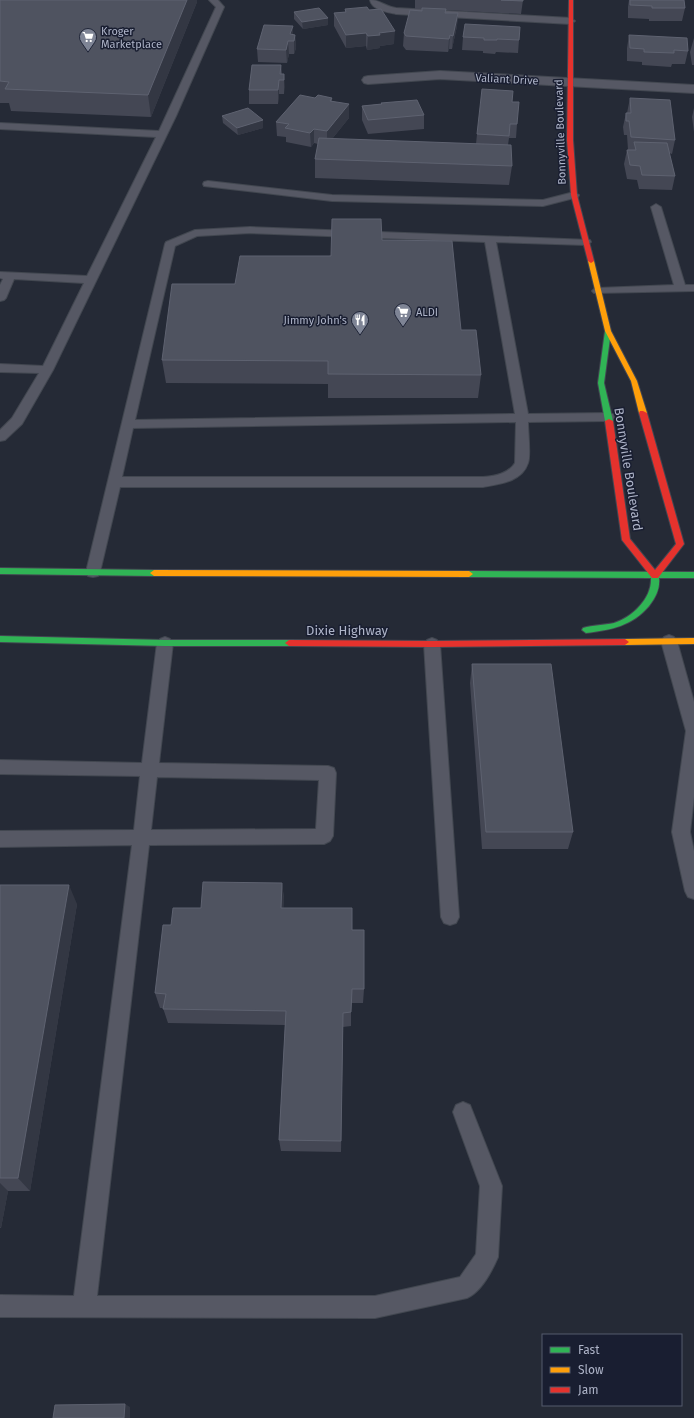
<svg xmlns="http://www.w3.org/2000/svg" width="694" height="1418" viewBox="0 0 694 1418" font-family="'Fira Sans',sans-serif">
	<style>
		.lines { fill: none; stroke-linecap: round; stroke-linejoin: round }
		.lane-casing { stroke: #424750; stroke-width: 2 }
		.street-casing { stroke: #424750; stroke-width: 2 }
		.fast-casing { stroke: #434752; stroke-width: 2 }
		.slow-casing { stroke: #434752; stroke-width: 2 }
		.jam-casing { stroke: #434752; stroke-width: 2 }
		.lane { fill: #565864; fill-rule: evenodd }
		.street { fill: #565864; fill-rule: evenodd }
		.fast { fill: #30b455; fill-rule: evenodd }
		.slow { fill: #ff9f0a; fill-rule: evenodd }
		.jam { fill: #e5322d; fill-rule: evenodd }
		.wall { fill: #444754 }
		.shaded-wall { fill: #333743 }
		.building { fill: #4f5360; stroke: #5e6270 }
		.labels { text-anchor: middle; stroke-width: 3; stroke-linejoin: round; paint-order: stroke }
		.far-poi-label { font-size: 11px; fill: #aeb4c8; stroke: #191e31; text-anchor: start }
		.far-street-label { font-size: 11px; fill: #aeb4c8; stroke: #191e31 }
		.street-label { font-size: 13px; fill: #aeb4c8; stroke: #191e31 }
	</style>
	<rect width="100%" height="100%" fill="#252a36"/>
	<g class="lines">
		<defs>
			<path id="lane" d="M209 0H218L224 7 176 116 53 370 22 424 5 440 0 441V430L12 418 39 373 0 372V364L43 366 84 283 14 279 6 298 4 300 0 301V285L3 279 0 278V272L87 276 156 137 0 129V123L159 131 216 7Z
				M370 0C380 0 386 7 396 8L571 18 575 21 571 24 396 14C387 12 372 10 370 0Z
				M208 181 332 195 543 200 574 192 579 195 578 197 543 206 332 201 204 186 203 184 204 182Z
				M656 204 661 207 685 285H694V291L594 293 592 291 594 289 598 288 674 285 651 207Z
				M250 227 590 240 591 242 586 245 496 242 528 414 608 413 613 414 614 417 613 420 608 421 528 422C528 432 531 456 528 463 522 482 499 484 483 487H120L100 572 98 576 93 577 88 576 86 572 165 244 166 242 195 230ZM250 233 485 242 515 414 135 420 175 246 197 236ZM516 422 515 463C508 474 495 476 483 477H122L133 428Z
				M669 635 674 637 677 641 694 702V797L690 832 694 851V899L688 897 685 891 672 832 686 731 661 641 664 637Z
				M165 637 170 639 173 643 159 763 328 766 334 768 336 773 333 836 330 841 324 844 149 845 97 1296H375L460 1277 476 1254 480 1186 453 1112 456 1105 463 1102 470 1105 502 1186 498 1257C492 1271 481 1292 467 1298L375 1318 0 1317V1295L74 1296 132 845 0 847V831L134 830 140 776 0 774V760L142 763 157 643 160 639ZM157 777 319 780 316 829 151 830Z
				M432 638 437 640 440 644 459 917 456 923 450 925 444 923 441 917 424 644 427 640Z"/>
			<path id="street" d="M440 71 694 85V93L440 79 368 84 364 83 362 80 364 77 368 76Z"/>
			<path id="fast" d="M608 329 611 331 604 383 613 421 609 423 605 421 598 383 605 331Z
				M0 568 154 570 158 573 154 576 0 574Z
				M469 571 694 572V578H659C660 589 656 597 649 606 632 626 611 630 586 633L582 630 583 628C593 625 604 625 614 623 633 617 652 598 651 578L469 577 465 574Z
				M0 636 165 640H289L293 643 289 646H165L0 642Z"/>
			<path id="slow" d="M591 259 594 261 611 331 637 381 647 413 646 415H643L639 413 631 381 605 331 588 261Z
				M154 570 469 571 473 574 469 577 154 576 150 573Z
				M694 638V644L625 645 621 642 625 639Z"/>
			<path id="jam" d="M569 0H573V140L577 195 594 261 591 263 588 261 571 195 567 140Z
				M640 411H643L647 413 684 544 658 578H652L622 540 605 421 609 419 613 421 630 539 655 570 676 544 639 413Z
				M625 639 629 642 625 645 432 647 289 646 285 643 289 640 432 641Z"/>
		</defs>
		<use href="#lane" class="lane-casing"/>
		<use href="#street" class="street-casing"/>
		<use href="#fast" class="fast-casing"/>
		<use href="#slow" class="slow-casing"/>
		<use href="#jam" class="jam-casing"/>
		<use href="#lane" class="lane"/>
		<use href="#street" class="street"/>
		<use href="#fast" class="fast"/>
		<use href="#slow" class="slow"/>
		<use href="#jam" class="jam"/>
	</g>
	<path class="wall" d="M0 0 197 2 151 117 11 111 9 103H0Z
		M415 0H523L521 14 446 10 445 13H458L457 26 452 49H449L448 52 406 50 403 46 404 33 422 11V9H415Z
		M629 0H684L685 8 682 21H649V19L628 18V7Z
		M345 9 394 44 380 46V48L367 50 366 46 346 48 334 26V13L345 12Z
		M294 12 328 25 303 29 294 19Z
		M293 26V34L295 35 296 48 294 54H289L287 63 258 62 257 49Z
		M520 27 518 53 496 52 495 54 483 53V51L462 50 463 37Z
		M629 35 688 51 685 64H672L671 67 642 65V62L627 61V48Z
		M694 38V65H692L690 52Z
		M281 65 282 74H284V94H279L278 104H249V90Z
		M315 98H332V101L349 118 332 139 476 144 477 134 512 102 517 124 516 138H509L508 145 512 166 509 185 315 178V159L318 144 314 143 311 147 286 142V137L277 136 276 122Z
		M630 98 675 140 672 154 669 153 675 176 672 190 639 189 637 180 627 179 624 164 627 150H628L627 135H624L623 127 626 113H627Z
		M381 103 424 115V129L368 134 362 120V106L381 104Z
		M694 108V132L692 117Z
		M222 116 263 120V128L238 135 223 123Z
		M382 240 461 330 481 375 478 398H328V384L166 383 162 360 235 284Z
		M472 664 573 832 568 849H482L470 683Z
		M282 883 284 899 283 908 352 930 364 989 363 1003H351V1026L343 1027 341 1152 281 1151 279 1140 285 1025 168 1023 163 1008H160L155 993 171 925 201 908Z
		M0 885 77 904 30 1191H8L1 1228H0Z"/>
	<path class="shaded-wall" d="M187 0H197V2L151 117 148 95Z
		M458 13 457 26 452 49 453 36Z
		M328 18V25L303 29 302 22Z
		M293 26V39L290 34Z
		M395 31 394 44 380 46V48L367 50 368 36 379 33Z
		M366 33V46L346 48V35Z
		M295 35 296 48 294 54V41Z
		M450 35 449 49 448 52 449 39Z
		M288 41 289 54 287 63 286 50Z
		M284 74 285 87 284 94Z
		M279 80V94L278 104V90Z
		M349 104V118L327 145V131Z
		M263 120V128L238 135 237 128Z
		M314 129V143L311 147 310 133Z
		M282 883 284 899 283 924 281 908Z
		M69 885 77 904 30 1191 18 1178Z
		M343 1013V1027L341 1152V1141Z
		M0 1183 8 1191 1 1228 0 1227Z
		M125 1404 130 1407V1418H124Z"/>
	<path class="building" d="M0 0H187L148 95 5 89 9 82 0 81Z
		M501 0H523V1Z
		M630 0H684L685 8H652V6L630 5Z
		M367 7 369 10 381 9 395 31 379 33 380 35 368 36 366 33 346 35 334 13 346 12 345 9Z
		M319 8 328 18 302 22 294 12Z
		M422 8 446 9 445 13H458L453 36 450 35 449 39 406 36 404 33 410 10 422 11Z
		M465 24 520 27 519 40 497 39V40H484V38L463 37Z
		M264 25 293 26 290 34 295 35 294 41H288L286 50 257 49Z
		M629 35 687 38 688 51 674 50V53L644 52V49L630 48Z
		M252 65H281L280 74H284V80H279L278 90H249Z
		M482 89 513 91 512 102H519L517 124H510L509 136 477 134Z
		M300 95 315 98 318 95 332 98 330 101 349 104 327 131 314 129 310 133 285 128 289 124 276 122Z
		M630 98 670 100 675 140 631 137 629 121H626V113H631Z
		M417 100 424 115 368 120 362 106 382 104 381 103Z
		M248 108 263 120 237 128 222 116Z
		M319 138 511 145 512 166 315 159Z
		M634 142 667 143 675 176 642 175 640 166 630 165 627 150H636Z
		M332 219H381L382 240 452 241 461 330H476L481 375 328 374V361L162 360 172 284H235L240 256H331Z
		M472 664H551L573 832H486Z
		M203 882 282 883 281 908H352V930H364V989H352L351 1012 343 1013 341 1141 279 1140 286 1011 163 1009 166 994 155 993 163 925H171L173 908H201Z
		M0 885H69L18 1178H0Z
		M125 1404 124 1418H53L55 1405Z"/>
	<defs>
		<symbol id="supermarket-pin" viewBox="-11 -11 22 30"><path d="M0 17L-7.5 6A9.5 9.5 0 1 1 7.5 6Z" fill="#7e8495" stroke="#191e31"/><path d="M-6-5.5h2.5l.6 2H6L4.5 2H-2.5L-4.4-4H-6ZM-1.5 3.2a1.3 1.3 0 1 0 .1 0ZM3 3.2a1.3 1.3 0 1 0 .1 0Z" fill="#fff"/></symbol>
		<symbol id="restaurant-pin" viewBox="-11 -11 22 30"><path d="M0 17L-7.5 6A9.5 9.5 0 1 1 7.5 6Z" fill="#7e8495" stroke="#191e31"/><path d="M-5-6h1v4h1v-4h1v4h1v-4h1v5L-1.5 .5V6h-2V.5L-5-1ZM5-6V6H3V1.5H1.5Q1.5-4 5-6Z" fill="#fff"/></symbol>
	</defs>
	<g fill-rule="evenodd">
		<use href="#supermarket-pin" x="78" y="27" width="20" height="27"/>
		<use href="#supermarket-pin" x="393" y="302" width="20" height="27"/>
		<use href="#restaurant-pin" x="350" y="310" width="20" height="27"/>
	</g>
	<g class="labels">
		<g class="far-poi-label">
			<text x="101" y="35">Kroger<tspan x="101" dy="13">Marketplace</tspan></text>
			<text x="416" y="316">ALDI</text>
			<text x="347" y="324" text-anchor="end">Jimmy John's</text>
		</g>
		<g class="far-street-label">
			<text transform="translate(507 79) rotate(3)" y="4">Valiant Drive</text>
			<text transform="translate(560 132) rotate(-92)" y="4">Bonnyville Boulevard</text>
		</g>
		<g class="street-label">
			<text transform="translate(629 469) rotate(81)" y="5">Bonnyville Boulevard</text>
			<text x="347" y="635">Dixie Highway</text>
		</g>
	</g>
	<rect x="542" y="1334" width="140" height="72" fill="#191e31" stroke="#555a6d"/>
	<rect x="550" y="1347" width="20" height="6" fill="#30b455" stroke="#555a6d"/>
	<text x="578" y="1354" font-size="12" fill="#aeb4c8">Fast</text>
	<rect x="550" y="1367" width="20" height="6" fill="#ff9f0a" stroke="#555a6d"/>
	<text x="578" y="1374" font-size="12" fill="#aeb4c8">Slow</text>
	<rect x="550" y="1387" width="20" height="6" fill="#e5322d" stroke="#555a6d"/>
	<text x="578" y="1394" font-size="12" fill="#aeb4c8">Jam</text>
</svg>
